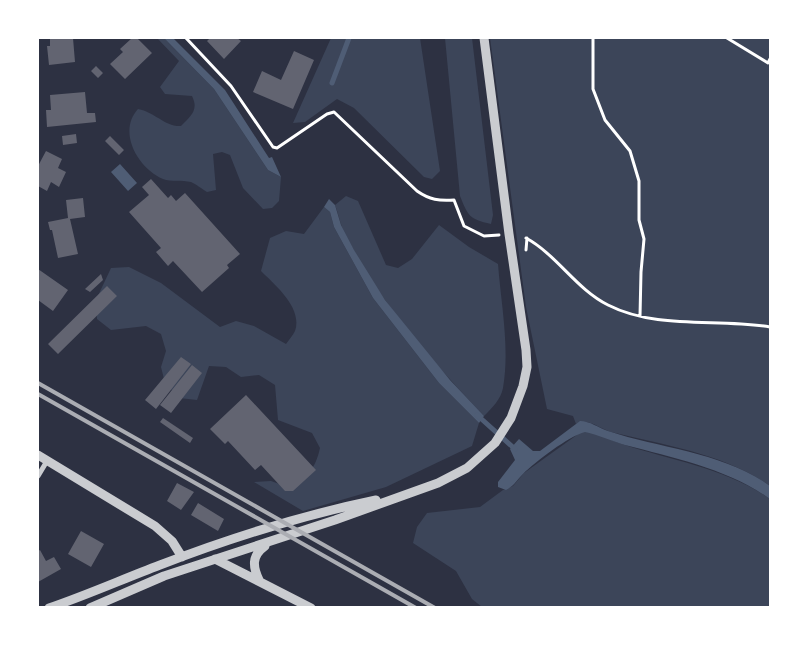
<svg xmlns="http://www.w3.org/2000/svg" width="808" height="645" viewBox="0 0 808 645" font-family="Raleway,sans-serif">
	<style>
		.green { fill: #3c4559 }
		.water { fill: #4f5d75 }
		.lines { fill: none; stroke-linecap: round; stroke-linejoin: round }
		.stream { stroke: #4f5d75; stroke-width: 5 }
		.building { fill: #626471 }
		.path { stroke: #fff; stroke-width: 3 }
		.minor { stroke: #caccd0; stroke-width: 5 }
		.tertiary { stroke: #caccd0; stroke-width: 9 }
		.rail { stroke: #abadb3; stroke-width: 4 }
	</style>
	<rect width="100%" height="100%" fill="#2d3142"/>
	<path class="green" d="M157 38H164L214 89 268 170 281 177 279 201 272 208 263 209 243 188 230 155 222 152 213 154 216 190 207 192C202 189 196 184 191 182 182 180 171 182 163 179 138 168 117 132 138 109 155 112 165 127 181 126 191 116 199 110 192 96L165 94 160 87 179 61Z
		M331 38H420L440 171 432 179 424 177 354 108 337 99 305 122 293 123Z
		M445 38H472L493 215 491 224C469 219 468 216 460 196Z
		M490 38H770V486C725 454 664 445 611 432 600 429 587 417 576 424L573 416 547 409 526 307Z
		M346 196 358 201 386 265 398 268 412 259 439 225 469 247 498 264C501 304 510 348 503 388 501 399 492 408 484 416 432 361 374 297 342 227 339 220 338 212 335 205Z
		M324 207 330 212 334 227 373 298 439 383 479 423 472 446 386 487 303 511 254 482 271 481 288 487C308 476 315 470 320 448L312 433 278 420 275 385 259 375 241 377 226 367 209 366 197 400 179 398 165 383 161 367 166 351 161 334 146 326 111 330 97 319 96 300 111 268 129 267 161 283 220 327 236 321 254 326 286 344C289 340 293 335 295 331 303 308 275 285 261 271L270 238 286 231 304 234Z
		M581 432C595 430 609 440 622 444 673 461 726 468 770 499V607H482L472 599 456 571 413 543 417 527 427 513 480 507 503 490 513 486 524 473Z"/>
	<path class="water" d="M164 38H173L225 90 269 158 272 157 281 177 268 170 214 89Z
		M120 164 137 183 128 191 111 172Z
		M329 199 335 205 341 225 354 250 385 300 450 380 484 416 479 423 439 383 373 298 334 227 330 212 324 207Z
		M580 421C590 421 599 428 608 431 662 449 723 452 770 486V499C728 469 675 458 625 445 612 441 599 435 585 432 569 436 535 462 523 474 517 480 514 486 506 490L498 487V482L515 460 510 449 519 439 533 451H540Z"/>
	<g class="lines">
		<path class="stream" d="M332 83 349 38
			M477 415 515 449"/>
	</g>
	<path class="building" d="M50 38H73L75 62 49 65 47 46H50Z
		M132 38H137L152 53 125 79 110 64 123 52 120 49Z
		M210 38H237L241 41 224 59 207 41Z
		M294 51 314 60 293 109 253 92 262 71 281 80Z
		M96 66 103 73 98 78 91 71Z
		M85 92 87 113H95L96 122 47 127 46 110H51L50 95Z
		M76 134 77 143 63 145 62 136Z
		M110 136 124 150 119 155 105 141Z
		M46 151 62 159 58 168 66 172 59 187 51 182 47 191 38 186V166Z
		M151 179 168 198 171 195 176 201 185 193 240 254 227 265 229 268 202 292 173 261 168 266 156 252 161 248 129 212 149 195 142 187Z
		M83 198 85 217 70 219 78 254 58 258 52 230H50L48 222 68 218 66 200Z
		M38 269 68 290 53 311 38 300Z
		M101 274 103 280 90 292 85 289Z
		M107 286 117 296 58 354 48 344Z
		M181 357 191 364 156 409 145 400Z
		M192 365 202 373 171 413 160 405Z
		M246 395 316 470 293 491H285L261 465 255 470 228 441 225 444 210 429Z
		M163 418 193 438 190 443 160 422Z
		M177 483 194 492 181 510 167 501Z
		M198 503 224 519 218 531 191 515Z
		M81 531 104 544 91 567 68 554Z
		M40 550 46 561 54 557 61 569 38 582V551Z"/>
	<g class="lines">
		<path class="path" d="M186 38 231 86 273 147 277 148 327 114 334 112 417 191C430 200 439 201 454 200L464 226 484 236 499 235
			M593 38V89L605 120 630 151 639 181V220L644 239 641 272 640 316
			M727 38 768 63 770 59
			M526 238C557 255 576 289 608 305 657 330 718 318 770 327
			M526 250 527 238"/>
		<path class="minor" d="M38 476 47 461"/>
		<path class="tertiary" d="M38 455 155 526 172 541 182 557
			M215 559 311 608
			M259 580C253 567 251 556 265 546
			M49 608C87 595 123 579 160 565 230 538 303 515 376 500
			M90 608 164 576 335 520 438 483 467 468 495 443 511 418 523 386 527 367 526 350 509 234 484 38"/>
		<path class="rail" d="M38 383 435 608
			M38 394 416 608"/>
	</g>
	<rect width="808" height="645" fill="none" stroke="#ffffff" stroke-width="78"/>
</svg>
